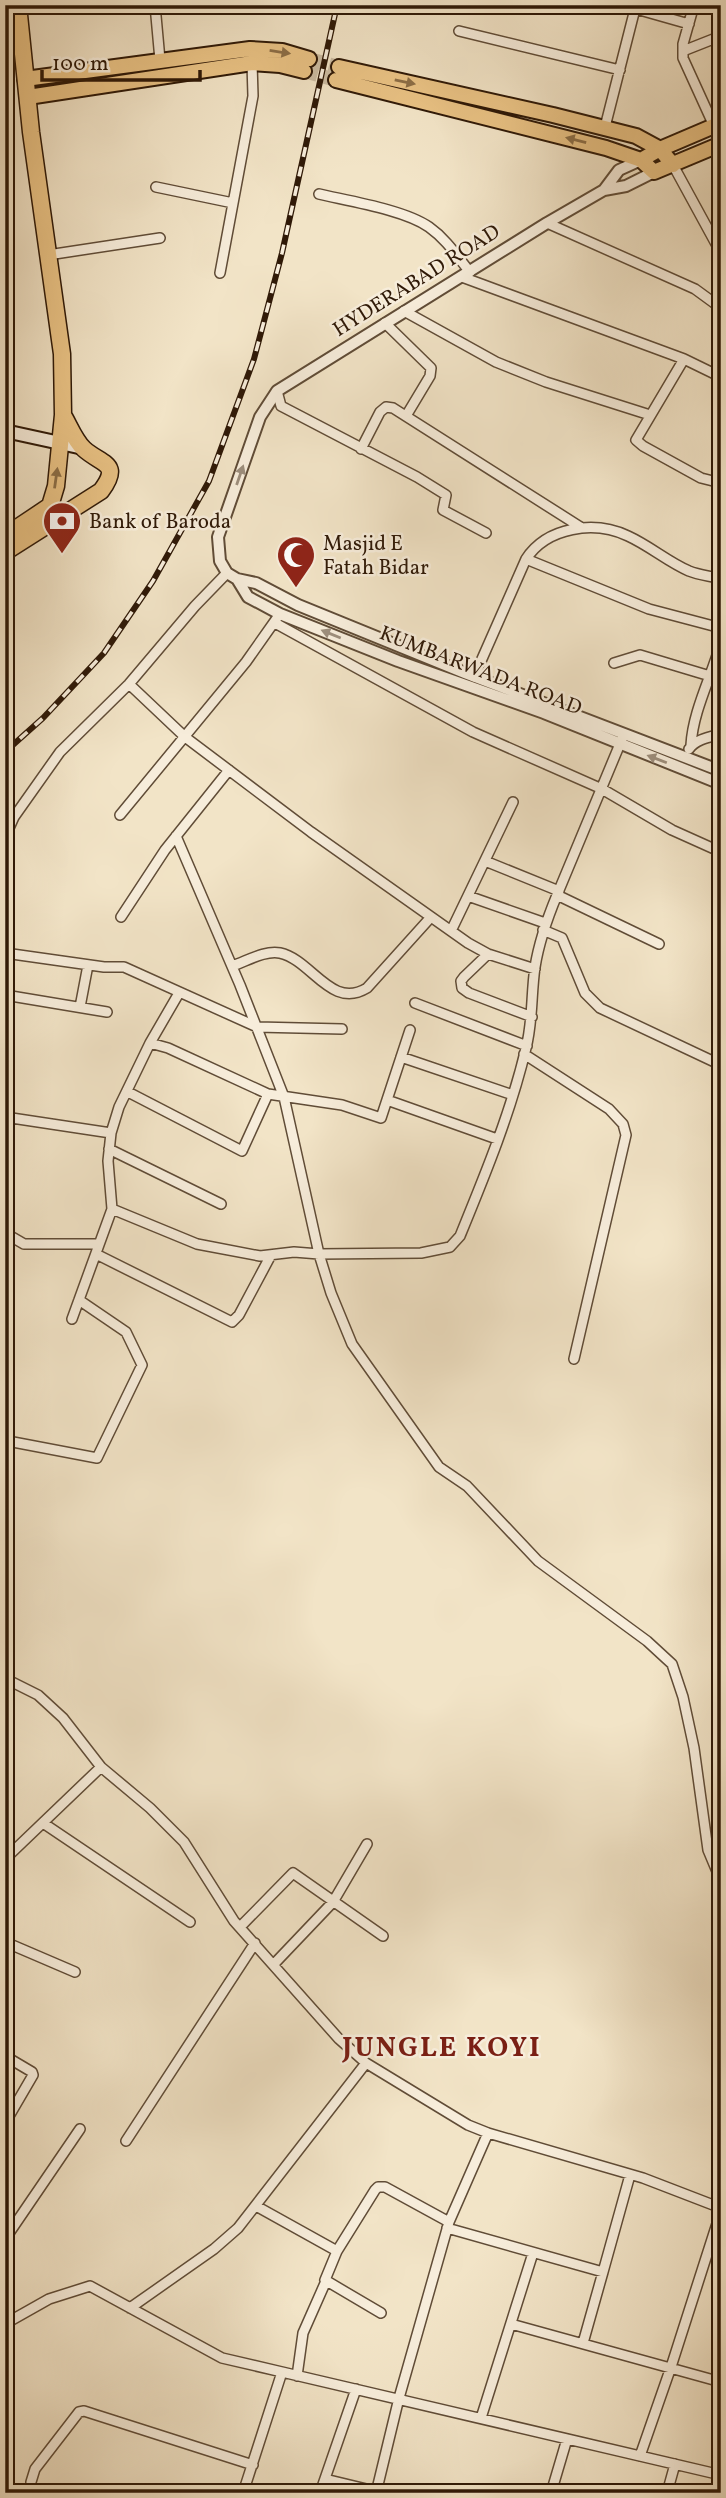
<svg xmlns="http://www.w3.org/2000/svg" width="726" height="2498" viewBox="0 0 726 2498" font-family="Vollkorn,serif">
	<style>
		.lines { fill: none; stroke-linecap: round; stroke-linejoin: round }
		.primary-tunnel { stroke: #cbbba1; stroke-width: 14; stroke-dasharray: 14 7; stroke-linecap: butt }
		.minor-casing { stroke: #604c37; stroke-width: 12 }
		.tertiary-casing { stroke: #604c37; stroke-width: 14 }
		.secondary-casing { stroke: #2f1907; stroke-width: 16 }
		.primary-casing { stroke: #2f1907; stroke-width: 18 }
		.trunk-casing { stroke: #2f1907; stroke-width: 19 }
		.minor { stroke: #f7eddb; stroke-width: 9 }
		.tertiary { stroke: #f7eddb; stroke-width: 10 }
		.secondary { stroke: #f7eddb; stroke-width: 12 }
		.primary { stroke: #e9c284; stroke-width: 14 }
		.trunk { stroke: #e9c284; stroke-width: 16 }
		.rail-casing { stroke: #2f1907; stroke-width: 6 }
		.rail { stroke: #f7eddb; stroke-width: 3.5; stroke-dasharray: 10; stroke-linecap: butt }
		.oneway { fill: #8c6e46 }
		.oneway2 { fill: #9d8e7c }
		.labels { text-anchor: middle; stroke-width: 5; stroke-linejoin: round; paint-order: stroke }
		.street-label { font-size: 21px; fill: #2f1907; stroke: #f7eddb }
		.poi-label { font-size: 21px; fill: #2f1907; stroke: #f7eddb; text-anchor: start }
		.district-label { font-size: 28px; font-weight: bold; letter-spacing: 2px; fill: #7a1f14; stroke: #f7eddb }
	</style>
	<rect width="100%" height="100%" fill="#f2e4c7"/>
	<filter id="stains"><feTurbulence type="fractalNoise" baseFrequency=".00286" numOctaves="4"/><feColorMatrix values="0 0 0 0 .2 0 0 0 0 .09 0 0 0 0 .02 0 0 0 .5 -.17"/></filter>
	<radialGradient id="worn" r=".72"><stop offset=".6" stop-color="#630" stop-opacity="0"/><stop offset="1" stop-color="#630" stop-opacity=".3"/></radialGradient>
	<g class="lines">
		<path class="primary-tunnel" d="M309 59 339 67
			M304 71 336 80"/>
		<defs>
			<path id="minor" d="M155 5 160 60
				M622 5 689 24
				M694 5 683 44V58L714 126
				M459 31 620 70
				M683 51 721 36
				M605 127 636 5
				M673 165 721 253
				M156 187 233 203
				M319 194C349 201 405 210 429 227 446 239 457 256 470 272
				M547 223 695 289 721 308
				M48 255 160 238
				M220 273 253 96 252 63
				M462 277 684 359 636 440 643 446 701 478 721 483
				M404 311 496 362 546 382 650 415
				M385 323 431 368 430 376 406 416
				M684 359 721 377
				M277 391 281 406 417 477 446 495 443 510 486 533
				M361 449 380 412 386 407 393 408 582 528
				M526 559 649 609 721 628
				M275 623 473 732 602 789 672 830 721 852
				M614 663 640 655 710 676
				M474 677 526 559C547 527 594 520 628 536 650 546 668 562 689 571 699 575 710 576 721 579
				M129 684 185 737 311 832 468 943 488 954 535 969
				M622 739 557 895 659 944
				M691 745C693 710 712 676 721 642
				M689 749C696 739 710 737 721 734
				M120 815 246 662 277 618
				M176 836 240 985 284 1097 319 1254 331 1293 352 1344 439 1467 467 1486 538 1561 647 1641 672 1664 683 1697 694 1748 708 1850 721 1881
				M5 837 14 817 60 752 129 684 195 606 227 573
				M485 861 559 891
				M468 896 545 923
				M121 917 165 850 229 770
				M543 930 562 938 585 993 600 1008 721 1065
				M451 931 513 802
				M5 953 104 967H124L257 1027 342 1029
				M488 954 464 977 461 981 462 988 469 993 532 1017
				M232 966C247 961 265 950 280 953 312 960 331 1010 367 988L431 917
				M5 995 107 1012
				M415 1003 527 1046
				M80 1007 88 965
				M150 1043 179 993
				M524 1054 609 1109 623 1124 626 1135 574 1359
				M401 1057 513 1095
				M128 1092 242 1151 268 1094 342 1105 381 1118 410 1030
				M387 1100 497 1139
				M5 1117 111 1133 108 1161 112 1209 197 1244 260 1256 294 1252 319 1254 421 1253 450 1247 460 1236C485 1175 511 1112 526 1048 533 1021 531 994 535 967 539 942 547 919 557 895
				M5 1133 9 1118
				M111 1133 119 1107 150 1043 168 1048 268 1094
				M109 1149 221 1204
				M5 1233 24 1244H99
				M96 1254 232 1322 239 1315 271 1255
				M72 1319 112 1209
				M5 1444 13 1442 97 1458 142 1365 126 1332 79 1300
				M5 1676 10 1681 38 1695 63 1718 101 1767 150 1808 184 1842 234 1921 339 2039 366 2063 468 2125 488 2133 643 2178 721 2208
				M43 1823 190 1922
				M5 1859 101 1767
				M240 1927 293 1873 383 1936
				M5 1942 75 1972
				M274 1964 333 1902 367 1844
				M5 2056 32 2072 33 2075 5 2123
				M126 2141 255 1943
				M256 2206 337 2251
				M447 2228 603 2272 630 2175
				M5 2239 80 2129
				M130 2308 214 2249 238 2228 366 2063
				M381 2313 325 2280 337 2251 375 2190 378 2187H385L449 2222
				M5 2319 10 2321 49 2299 90 2286 222 2358 282 2372
				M511 2324 721 2382
				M583 2343 603 2272
				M297 2376 303 2333 326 2281
				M5 2394 9 2397 5 2402
				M481 2418 533 2253
				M640 2456 671 2367 721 2211
				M325 2479 379 2492
				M31 2493V2482L35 2469 79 2412 84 2411 253 2465
				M243 2493 282 2372 721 2475
				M320 2493 356 2389
				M376 2493 399 2398 449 2222 488 2133
				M551 2493 567 2439
				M667 2493 675 2464"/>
			<path id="tertiary" d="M654 172 626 186 604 190 547 223 277 391 260 417 218 537 220 561 227 573 237 579 248 597 280 614 398 661 544 713 721 784
				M604 190 619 170 641 160
				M237 579 256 583 298 605 465 673 721 771"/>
			<path id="secondary" d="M5 431 83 448"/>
			<path id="primary" d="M339 67 553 115 636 136 660 149 673 165
				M25 79 250 49 282 51 309 59
				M336 80 606 148 641 160 654 172 721 144
				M28 97 252 63 280 65 304 71
				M641 160 660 149 721 123"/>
			<path id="trunk" d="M5 536 50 506 56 486 63 415 62 354 31 132 18 5
				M5 552 101 491C122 463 102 465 84 449 75 441 69 425 63 415"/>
		</defs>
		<use href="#minor" class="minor-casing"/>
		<use href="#tertiary" class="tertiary-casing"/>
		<use href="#secondary" class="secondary-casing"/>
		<use href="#primary" class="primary-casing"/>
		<use href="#trunk" class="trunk-casing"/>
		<use href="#minor" class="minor"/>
		<use href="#tertiary" class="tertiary"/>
		<use href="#secondary" class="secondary"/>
		<use href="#primary" class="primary"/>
		<use href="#trunk" class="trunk"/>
		<defs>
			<path id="rail" d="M5 752 43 718 104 653 153 581 209 481 254 359 282 253 337 5"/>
		</defs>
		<use href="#rail" class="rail-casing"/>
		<use href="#rail" class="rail"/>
	</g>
	<defs><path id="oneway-solid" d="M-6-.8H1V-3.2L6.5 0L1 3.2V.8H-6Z" transform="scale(1.75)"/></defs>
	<g class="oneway">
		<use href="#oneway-solid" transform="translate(280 52) rotate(9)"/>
		<use href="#oneway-solid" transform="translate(405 82) rotate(12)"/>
		<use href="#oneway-solid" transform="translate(576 140) rotate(-166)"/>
		<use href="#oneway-solid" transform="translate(56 478) rotate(-82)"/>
	</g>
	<g class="oneway2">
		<use href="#oneway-solid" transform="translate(240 475) rotate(-71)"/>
		<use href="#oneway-solid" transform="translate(331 634) rotate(-158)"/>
		<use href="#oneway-solid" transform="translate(657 759) rotate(-159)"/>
	</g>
	<defs>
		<symbol id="bank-pin" viewBox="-11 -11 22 30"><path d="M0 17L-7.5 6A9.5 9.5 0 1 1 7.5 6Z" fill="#8f2418" stroke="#f7eddb"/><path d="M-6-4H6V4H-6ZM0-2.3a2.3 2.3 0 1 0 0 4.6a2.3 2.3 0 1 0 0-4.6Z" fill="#fff"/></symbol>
		<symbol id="mosque-pin" viewBox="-11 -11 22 30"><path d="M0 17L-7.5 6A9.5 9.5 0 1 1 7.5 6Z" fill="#8f2418" stroke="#f7eddb"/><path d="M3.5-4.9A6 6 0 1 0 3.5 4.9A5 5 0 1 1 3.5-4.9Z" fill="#fff"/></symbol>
	</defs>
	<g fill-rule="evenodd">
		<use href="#bank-pin" x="40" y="499" width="44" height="60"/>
		<use href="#mosque-pin" x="274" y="533" width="44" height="60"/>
	</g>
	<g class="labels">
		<g class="street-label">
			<text transform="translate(416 280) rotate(-32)" y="7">HYDERABAD ROAD</text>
			<text transform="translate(481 670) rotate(21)" y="7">KUMBARWADA ROAD</text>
		</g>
		<g class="poi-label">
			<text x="89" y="528">Bank of Baroda</text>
			<text x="323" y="550">Masjid E<tspan x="323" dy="24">Fatah Bidar</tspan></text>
		</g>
		<g class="district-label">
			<text x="442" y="2056">JUNGLE KOYI</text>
		</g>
	</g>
	<rect width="726" height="2498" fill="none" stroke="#f2e4c7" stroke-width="28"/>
	<rect x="7" y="7" width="712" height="2484" fill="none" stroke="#2f1907" stroke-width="3.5"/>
	<rect x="14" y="14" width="698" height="2470" fill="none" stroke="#2f1907" stroke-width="2"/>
	<path d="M42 70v10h158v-10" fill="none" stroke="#2f1907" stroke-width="3.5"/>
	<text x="52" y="70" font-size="21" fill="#2f1907" stroke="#f7eddb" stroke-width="5" paint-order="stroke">100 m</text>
	<rect width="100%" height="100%" filter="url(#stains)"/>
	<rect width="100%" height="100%" fill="url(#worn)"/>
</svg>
